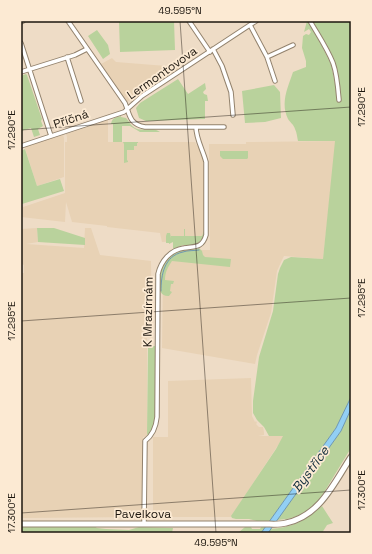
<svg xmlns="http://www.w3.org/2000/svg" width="372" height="554" viewBox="0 0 372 554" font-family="'Space Grotesk',sans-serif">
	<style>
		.built { fill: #e8d2b5 }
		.green { fill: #b9d29c }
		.water { fill: #92cff5; stroke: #6f98b0 }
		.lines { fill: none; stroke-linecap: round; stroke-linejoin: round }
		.stream { stroke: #6f98b0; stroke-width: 1 }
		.street-casing { stroke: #92826d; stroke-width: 5.5 }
		.secondary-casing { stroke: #92826d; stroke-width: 7 }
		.street { stroke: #fff; stroke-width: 3.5 }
		.secondary { stroke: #fff; stroke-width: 5 }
		.ticks { fill: none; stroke: #1d170f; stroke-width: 1; stroke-opacity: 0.45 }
		.labels { text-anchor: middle; stroke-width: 3.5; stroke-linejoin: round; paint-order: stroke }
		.street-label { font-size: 12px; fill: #1d170f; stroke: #fcead3 }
		.water-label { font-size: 13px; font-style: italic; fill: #132f3f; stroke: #fcead3 }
		.neatline { fill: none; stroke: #1d170f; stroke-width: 1.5 }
		.ticks-label { font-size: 10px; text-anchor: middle; fill: #1d170f }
	</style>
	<rect width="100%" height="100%" fill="#eedcc6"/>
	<path class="built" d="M112 58 116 62 179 67 180 68 127 102 101 64Z
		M108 120V142H195L200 150 203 160 204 170V230L201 239 197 240 162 242 160 233 107 227V226L72 222 66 202 65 222 21 217V205L22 204 23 207 65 193V142H67V137L66 134Z
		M63 135 64 138V177L37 186 24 145 51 136 54 138Z
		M336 141 323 259 284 256 282 260 277 271 271 313 257 355 255 364 162 348 163 274 174 257 200 250H210L209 144H246V142Z
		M37 228 38 242 26 244 84 248 85 228H91L100 255 151 261 152 338H147V436L143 437V517L21 518V273H24V265L22 264 21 229Z
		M251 378 252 416 255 422 256 421 257 423 256 424 259 427H263L264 432V435L258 436H284L231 517H153V437H168V381Z"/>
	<path class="green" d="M119 21H174L175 50 120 52Z
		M307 21H308L322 46 331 64 338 98 341 97C340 86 338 74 334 63 330 48 320 34 312 21H351V397L336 428 261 533H240L239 532 245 527H251L252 529H260L264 523 249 519H236L232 518 231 516 276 449 283 436H269L264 427 257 420 253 413V401L259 357 273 311 278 274 280 268 284 260 291 257 323 259 335 141H298C297 137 297 133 295 129 294 125 290 122 288 119 280 103 288 87 293 72L306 67V61L302 48 303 36 306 34 309 35 311 32 309 29 304 32Z
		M97 30 108 45 110 54 103 59 88 36Z
		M26 74 27 75 42 119 41 121 43 126 38 129 40 135 34 137 31 128 21 131V76Z
		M178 79 188 94 205 83 206 89 203 92 204 94 207 95 208 101H205V119L146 121 139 118 136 108 140 103Z
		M274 85 280 92 281 118 265 122 245 123 242 91Z
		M121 116V117L126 118C129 121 131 126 135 128 142 132 153 126 160 132H140L130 126H122V142H138V143H137V146H134V150H127V160L128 161V162L124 163V144L123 142H112H113V124H111C112 118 116 117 121 116Z
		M25 149 37 186 60 179 64 191 22 204 21 201V151Z
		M220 151H248V158L247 159H223L220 156Z
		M37 228H54L85 238V245L38 242Z
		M184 229H185V236H202L204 230V237L198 243 193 245H183L173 249V242L169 244V243H166V236L167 233H170L171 238V236H184Z
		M199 248 202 251 203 255 205 257 231 259 230 267 172 261C168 267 165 272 165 280L174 281 173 284H171L170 291 172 292 169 296C155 297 159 277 162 268 164 263 167 259 172 255 180 249 189 251 199 248Z
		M148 346H155V419L151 432 147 435Z
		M351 409V448L323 494C312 511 297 519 277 520L341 431Z
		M322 506 333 523 327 525 322 533H268L270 529C293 528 305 520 322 506Z
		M21 526H92L94 527V526L97 528 106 529 129 530 139 527 173 528 172 533H21Z"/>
	<path class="water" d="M351 397V409L341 431 268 533H261L336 428Z"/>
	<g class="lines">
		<path class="stream" d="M161 291C161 275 164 256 183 252 188 250 194 251 199 250"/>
		<defs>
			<path id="street" d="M68 21 125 103C130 115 129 124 145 127H224
				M189 21 210 52
				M310 21C318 35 327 48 333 63 337 74 338 88 339 100
				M21 22 23 21
				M250 25 267 57 275 81
				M21 43 51 136
				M213 49 222 66 231 92 233 115
				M67 57 81 101
				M267 57 293 45
				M21 72 75 55 87 49
				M21 146 124 112 142 96 256 21
				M144 524 145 441C153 435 156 427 157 417L158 274C161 261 170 250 184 248 194 246 202 249 206 235V162C203 150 196 139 196 127"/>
			<path id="secondary" d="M21 524H264C271 524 279 525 286 523 320 516 334 483 351 457"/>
		</defs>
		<use href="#street" class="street-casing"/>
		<use href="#secondary" class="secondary-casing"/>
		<use href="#street" class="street"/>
		<use href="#secondary" class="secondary"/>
	</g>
	<path class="ticks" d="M180 21 216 533M21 130 351 107M21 321 351 298M21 513 351 490"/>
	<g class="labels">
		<g class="street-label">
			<text transform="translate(162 73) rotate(-35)" y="4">Lermontovova</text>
			<text transform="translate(71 119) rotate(-18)" y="4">Příčná</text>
			<text transform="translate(148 312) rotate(-89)" y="4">K Mrazírnám</text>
			<text x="143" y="518">Pavelkova</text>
		</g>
		<g class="water-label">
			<text transform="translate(310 469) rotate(-54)" y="5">Bystřice</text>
		</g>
	</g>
	<rect width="372" height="554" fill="none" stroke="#fcead3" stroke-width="44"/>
	<rect x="22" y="22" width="328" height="510" class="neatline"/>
	<g class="ticks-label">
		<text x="180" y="14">49.595°N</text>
		<text transform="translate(361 107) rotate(-90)" y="4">17.290°E</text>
		<text transform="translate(11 130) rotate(-90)" y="4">17.290°E</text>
		<text transform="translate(361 298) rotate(-90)" y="4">17.295°E</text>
		<text transform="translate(11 321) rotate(-90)" y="4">17.295°E</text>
		<text transform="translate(361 490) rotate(-90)" y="4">17.300°E</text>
		<text transform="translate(11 513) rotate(-90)" y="4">17.300°E</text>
		<text x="216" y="546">49.595°N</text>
	</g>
</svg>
